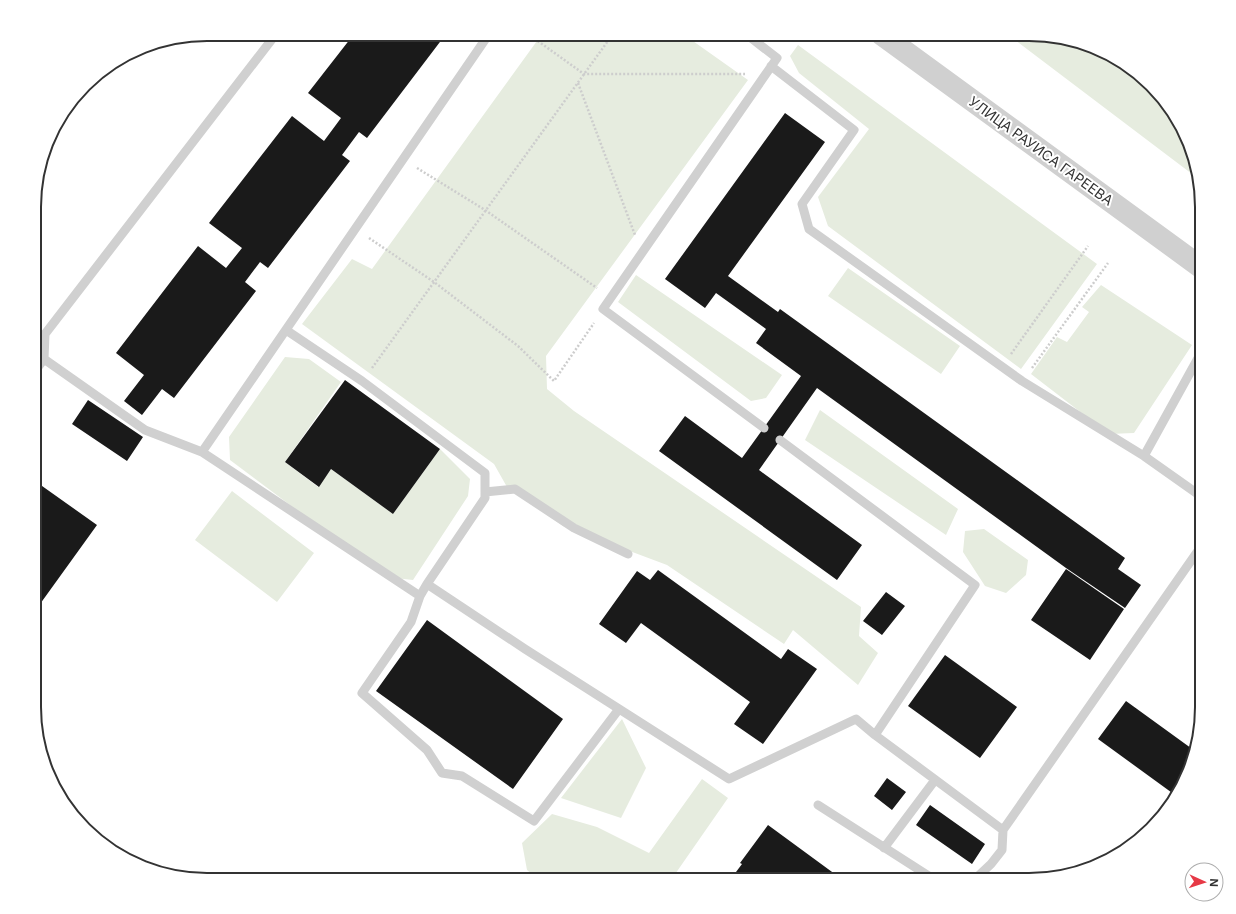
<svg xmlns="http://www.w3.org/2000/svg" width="1236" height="914" viewBox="0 0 1236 914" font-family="Inter,sans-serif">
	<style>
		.green { fill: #e6ecdf }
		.building { fill: #1a1a1a }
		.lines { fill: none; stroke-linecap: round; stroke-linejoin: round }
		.path { stroke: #cdcdcd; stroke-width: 2.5; stroke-dasharray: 2 2; stroke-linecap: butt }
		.service { stroke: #d0d0d0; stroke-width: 9 }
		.tertiary { stroke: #d0d0d0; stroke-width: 22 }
		.labels { text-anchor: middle; stroke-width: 4; stroke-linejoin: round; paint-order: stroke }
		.street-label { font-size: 14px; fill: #333; stroke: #fff }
		.rim { fill: none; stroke: #333; stroke-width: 2 }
	</style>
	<rect width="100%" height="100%" fill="#fff"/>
	<path class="green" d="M542 34H683L748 80 546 356 547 389 574 411 861 607 859 636 878 653 858 685 793 630 784 644 667 565 563 526 507 487 494 464 302 324 352 259 372 269Z
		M1007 34H1040L1095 47 1134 70 1184 131 1196 177Z
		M798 45 1097 264 1021 369 828 226 818 197 869 129 799 73 790 56Z
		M848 268 960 346 941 374 828 296Z
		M636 275 782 375 766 398 751 401 618 302Z
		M1101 285 1192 345 1134 433 1109 434 1031 374 1057 337 1067 342 1089 312 1082 307Z
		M285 357 309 359 341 382 285 462 318 487 331 469 393 514 440 449 470 479 468 496 413 580 386 577 230 460 229 437Z
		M820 410 958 509 946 535 805 440Z
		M232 491 314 553 277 602 195 540Z
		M984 529 1028 560 1026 575 1006 593 985 586 963 552 965 531Z
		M622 719 646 768 621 818 561 798Z
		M702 779 728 798 671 880H539L527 870 522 843 552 814 597 827 649 853Z"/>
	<path class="building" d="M354 34H446L367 138 359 132 342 155 350 161 268 268 260 262 245 282 256 291 174 398 162 389 142 415 124 401 144 375 116 353 198 246 226 268 242 248 209 223 292 116 324 141 341 118 308 93Z
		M785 113 825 142 728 276 778 312 780 309 1125 558 1118 569 1141 585 1125 608 1066 568 817 388 759 470 862 545 837 580 659 451 685 416 742 458 801 376 756 343 766 329 716 293 705 308 665 279Z
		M345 380 440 449 393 514 331 469 319 487 285 462Z
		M88 400 143 437 127 461 72 424Z
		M35 481 97 525 35 611Z
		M1066 569 1124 609 1090 660 1031 620Z
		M658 570 781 659 788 649 817 669 763 744 734 724 750 702 641 623 626 643 599 624 637 571 650 580Z
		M886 592 905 606 882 635 863 621Z
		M427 620 563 719 513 789 376 691Z
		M945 655 1017 707 980 758 908 706Z
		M1126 701 1195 751 1193 763 1175 795 1098 739Z
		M887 778 906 792 892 810 874 796Z
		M930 805 985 844 972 864 916 825Z
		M768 825 843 880H730L742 864 740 863Z"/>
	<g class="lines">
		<path class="path" d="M528 34 584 74H745
			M578 83 635 235
			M417 168 485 210 597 288
			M369 238 434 282 518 346 554 381 594 323
			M1011 354 1088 246
			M372 368 613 34
			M1032 368 1108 263"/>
		<path class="service" d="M276 34 45 334 44 359 145 430 202 452 420 596 427 584 525 649 729 779 856 719 875 735 975 585 780 440
			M746 34 777 58 603 309 764 428
			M771 66 854 130 802 204 809 229 1022 381 1144 456 1202 497
			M286 330 362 381 485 473V498L427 584
			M35 371 44 359
			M202 452 489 34
			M1144 456 1202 351
			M485 492 515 489 574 528 628 554
			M420 596 411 622 362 693 427 750 442 773 462 776 534 821 619 709
			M875 735 1003 830
			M818 805 935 880
			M884 848 935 780
			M974 880 991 864 1002 850 1003 830 1202 545"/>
		<path class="tertiary" d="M881 34 1202 268"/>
	</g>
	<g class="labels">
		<g class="street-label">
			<text transform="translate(1041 151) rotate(36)" y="5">УЛИЦА РАУИСА ГАРЕЕВА</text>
		</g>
	</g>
	<path d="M0 0H1236V914H0ZM207 41H1029A166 166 0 0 1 1195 207V707A166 166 0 0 1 1029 873H207A166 166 0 0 1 41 707V207A166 166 0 0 1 207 41Z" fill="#fff" fill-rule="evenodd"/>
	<path class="rim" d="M207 41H1029A166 166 0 0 1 1195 207V707A166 166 0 0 1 1029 873H207A166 166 0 0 1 41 707V207A166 166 0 0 1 207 41Z"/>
	<g transform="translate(1204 882) rotate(93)"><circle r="19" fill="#ffffff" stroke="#adadad"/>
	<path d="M0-3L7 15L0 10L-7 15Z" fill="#e63946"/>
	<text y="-6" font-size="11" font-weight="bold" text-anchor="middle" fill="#333333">N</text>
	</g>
</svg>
